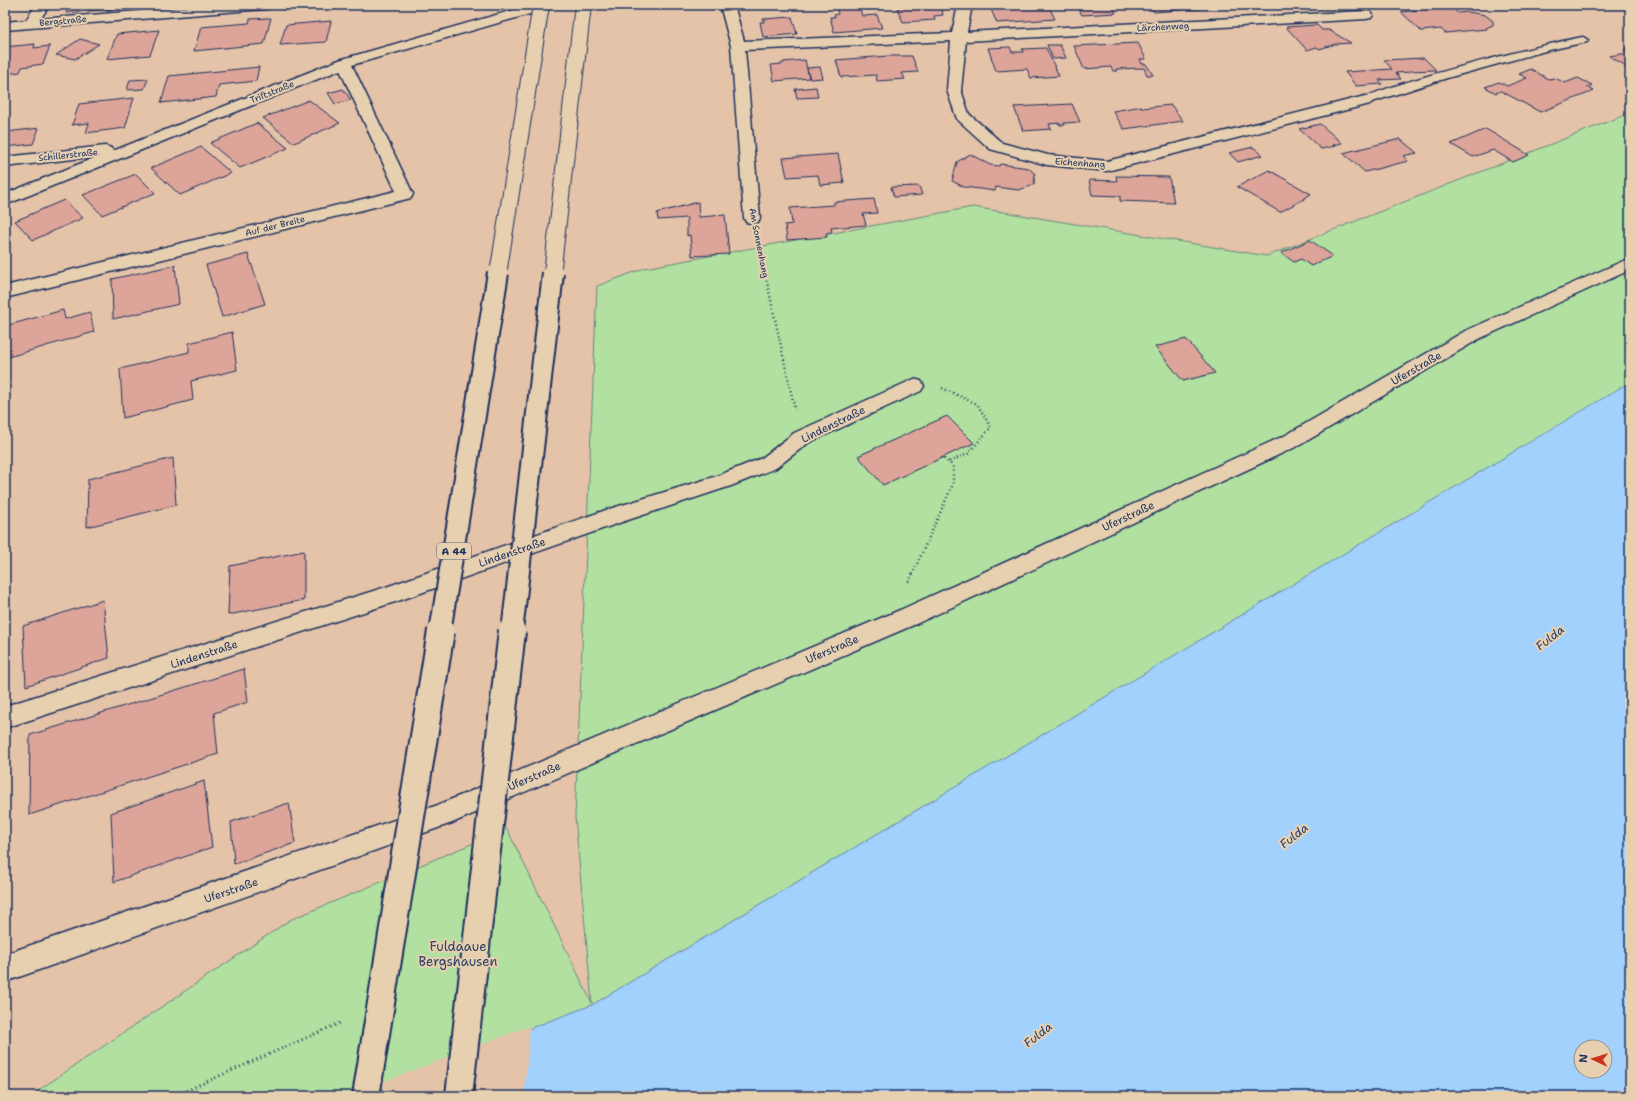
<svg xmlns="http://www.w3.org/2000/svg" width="1635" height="1101" viewBox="0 0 1635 1101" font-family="'Shantell Sans',sans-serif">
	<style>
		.green { fill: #b1e0a0; stroke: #66887f }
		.water { fill: #a2d1fe; stroke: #6c90be; fill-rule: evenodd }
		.pier { fill: #e4c3a9 }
		.building { fill: #dda499; stroke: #1b2f5e }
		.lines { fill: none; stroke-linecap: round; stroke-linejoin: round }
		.lane-casing { stroke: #1b2f5e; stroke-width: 3 }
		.street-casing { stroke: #1b2f5e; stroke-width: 3 }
		.path-far2 { stroke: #1b2f5e; stroke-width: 2; stroke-dasharray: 0.5 2; stroke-linecap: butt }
		.path-far1 { stroke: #1b2f5e; stroke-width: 2.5; stroke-dasharray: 1 3; stroke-linecap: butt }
		.path { stroke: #1b2f5e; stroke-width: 3; stroke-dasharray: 1 3.5; stroke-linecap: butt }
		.lane { fill: #e7d0b0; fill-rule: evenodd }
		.street { fill: #e7d0b0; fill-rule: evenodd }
		.highway-bridge-far2-casing { stroke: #1b2f5e; stroke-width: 18; stroke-linecap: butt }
		.highway-bridge-far1-casing { stroke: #1b2f5e; stroke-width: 24; stroke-linecap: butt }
		.highway-bridge-casing { stroke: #1b2f5e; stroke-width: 30; stroke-linecap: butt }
		.highway-bridge-far2 { stroke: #e7d0b0; stroke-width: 16 }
		.highway-bridge-far1 { stroke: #e7d0b0; stroke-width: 20 }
		.highway-bridge { stroke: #e7d0b0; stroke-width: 26 }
		.labels { text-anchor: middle; stroke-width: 4; stroke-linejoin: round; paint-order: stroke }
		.far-street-label { font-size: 9px; fill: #1b2f5e; stroke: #e7d0b0 }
		.shield { fill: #e7d0b0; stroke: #585f77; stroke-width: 1 }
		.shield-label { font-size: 10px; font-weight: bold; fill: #1b2f5e }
		.street-label { font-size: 11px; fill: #1b2f5e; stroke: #e7d0b0 }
		.water-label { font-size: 12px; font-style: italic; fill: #283f6e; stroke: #e7d0b0 }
		.near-park-label { font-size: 13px; fill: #2a4165; stroke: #e7d0b0 }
	</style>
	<rect width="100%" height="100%" fill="#e4c3a9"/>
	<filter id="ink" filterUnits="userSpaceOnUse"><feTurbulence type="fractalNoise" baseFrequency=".025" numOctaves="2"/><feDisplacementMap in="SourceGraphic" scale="8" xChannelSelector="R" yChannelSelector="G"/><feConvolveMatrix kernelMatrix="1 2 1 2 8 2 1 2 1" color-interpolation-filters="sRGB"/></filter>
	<g filter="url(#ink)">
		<path class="green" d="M1630 113V384L1502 459 592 1005 352 1096H30L290 920 507 829 592 1003 575 817 597 286 645 268 973 207 1267 256Z"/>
		<path class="water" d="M1630 382V1096H352L592 1005ZM1581 1047H1605V1071H1581Z"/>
		<path class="pier" d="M530 1026 524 1096H350L351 1094Z"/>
		<path class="building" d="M70 5H138L137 7 66 13Z
			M836 5H859L862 16 877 15 882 28 834 32 830 17H835L834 15 838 14Z
			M904 5H941L943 15 934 16 935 20 903 22 897 8 905 7Z
			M989 5H1048L1055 19 997 23Z
			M1076 5H1123L1112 6 1116 13 1082 15Z
			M1149 5H1206L1208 8 1154 12Z
			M1451 7 1458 13 1468 12 1485 15 1493 21V25L1486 28 1487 29 1445 33 1441 29 1421 31 1401 12Z
			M792 17 797 34 763 37 760 22H764L763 19Z
			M271 18 264 44 194 51 201 27 249 23 250 19Z
			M331 21 326 42 280 45 286 25Z
			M1317 25 1322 30H1329L1351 43 1336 44 1319 49 1317 47 1307 50 1286 27Z
			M159 30 150 55 107 59 117 34Z
			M80 39 99 44 75 59 56 55Z
			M1138 43 1146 59H1140L1142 64H1146L1153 75H1147L1144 68 1116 69 1117 71H1113L1111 67 1084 69 1074 46Z
			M35 44 34 48 50 46 43 64 22 67 20 72 5 74V47Z
			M1047 45H1060L1066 58 1053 59Z
			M1010 47 1012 52H1023L1022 49 1046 48 1059 76 1031 78 1027 69 996 71 988 48Z
			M1627 47 1630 48V70H1627L1623 64 1609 56 1628 53 1624 50Z
			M888 56H912L918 72 902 73 905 79 877 81 876 75 841 77 836 60Z
			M1424 58 1436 70 1409 71 1410 72 1396 73 1401 79 1379 80 1382 84 1356 86 1345 72 1392 69 1384 60Z
			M805 60 809 78 774 81 771 65 783 64V62Z
			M259 67 256 81 219 85 216 97 161 103 169 76Z
			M820 67 823 78 810 79 807 68Z
			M1531 69 1548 79 1555 78 1565 83 1578 78 1592 85 1587 87 1594 91 1540 112 1501 91 1496 93 1485 87 1499 82 1507 86 1527 78 1519 74Z
			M148 79 144 89 127 90 130 80Z
			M816 87 818 97 797 98 795 89Z
			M343 89 351 100 335 104 328 93Z
			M134 98 125 128 86 133 89 123 72 125 79 104Z
			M309 100 340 123 294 143 263 118Z
			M1072 104 1080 122 1064 123 1065 125H1060L1059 123 1049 124 1051 129 1023 131 1014 107Z
			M1171 105 1183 121 1124 129 1113 111 1142 106V108Z
			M257 123 288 148 240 168 210 143Z
			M1320 124 1342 143 1333 145 1335 146 1321 149 1299 129Z
			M39 128 33 144 5 147 7 132Z
			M1486 129 1529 155 1513 162 1493 150 1473 157 1451 144Z
			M1400 139 1417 153 1403 156 1408 161 1365 172 1343 153Z
			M201 147 231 173 180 195 151 168Z
			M1253 147 1263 155 1238 162 1229 153Z
			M838 154 844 183 820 185 818 175 787 177 783 158Z
			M970 154 990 165 999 166 1000 164 1029 168 1035 174 1034 185 1018 190 996 187 995 191 964 187 952 181 957 162Z
			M1269 170 1311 194 1303 199H1304L1280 212 1237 187Z
			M136 174 155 193 102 215 83 195Z
			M1116 176 1169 177 1174 203 1120 201V196L1092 195 1089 180 1117 181Z
			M919 186 922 195 894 197 891 187Z
			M874 199 877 213 863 214 866 225 831 228 832 232 826 233 827 237 787 240 785 225 792 224 790 208 834 205V202Z
			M64 200 83 218 33 240 15 221Z
			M698 202 699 217 725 215 729 254 692 256 690 235 687 236V218L658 220 657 213Z
			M1310 240 1333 256 1311 266 1301 259 1294 262 1281 253Z
			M248 254 265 304 222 317 206 265Z
			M175 265 179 304 113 319 112 279Z
			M63 310 65 319 90 312 94 332 5 358V326Z
			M232 332 237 370 191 381 193 400 123 418 120 369 189 352V343Z
			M1186 339 1215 373 1183 381 1155 347Z
			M947 416 974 443 883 485 858 456Z
			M173 458 176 505 87 527 88 479Z
			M304 551V600L228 615 230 566Z
			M103 600 109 658 26 686 23 626Z
			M244 669 248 702 214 713 218 754 29 815 30 735Z
			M204 781 212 847 114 882 111 813Z
			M289 803 295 843 234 864 231 822Z"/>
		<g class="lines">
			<defs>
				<path id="lane" d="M1583 37 1588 40 1587 42 1549 50 1447 78 1369 103 1365 104 1360 101C1369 88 1556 41 1583 37Z"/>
				<path id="street" d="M36 5H50L40 19 214 5H272L270 8 265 9 5 30V22L26 20Z
					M531 5H553L551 8 352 65 413 194 411 198 5 298V286L396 191 340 70 5 205V194L99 156 5 167V157L105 146 111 148 113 151 339 60Z
					M720 5H734L744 41 952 33 958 5H972L967 32 1366 11 1371 12 1373 15 1371 18 1366 19 966 41 961 90 969 114 1002 143 1048 155 1107 161 1365 96 1370 98 1373 101 1370 104 1107 171 1047 165 990 149 957 119 947 90 951 41 745 50 760 218 758 222 752 223 746 222 744 218 731 46Z
					M1630 258V270L1479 339 1300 445 916 624 452 823 5 982V954L438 805 900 610 1286 435 1465 331Z
					M914 379 921 381 924 386 921 391 808 443 776 468 731 486 622 522 398 601 5 728V706L386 587 606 510 717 476 762 458 794 433Z"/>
			</defs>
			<use href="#lane" class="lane-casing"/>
			<use href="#street" class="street-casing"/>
			<path class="path-far2" d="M758 243 765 274"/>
			<path class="path-far1" d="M765 273 795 410
				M942 388 977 404 991 427 968 454 948 462
				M909 582 953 484V466L943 458"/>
			<path class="path" d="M174 1096 342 1022"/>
			<use href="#lane" class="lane"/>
			<use href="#street" class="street"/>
			<defs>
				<path id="highway-bridge-far2" d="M498 274 541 5
					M552 274 583 5"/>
				<path id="highway-bridge-far1" d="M440 632 498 273
					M512 632 553 273"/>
				<path id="highway-bridge" d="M366 1096 441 631
					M459 1096 512 631"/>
			</defs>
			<use href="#highway-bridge-far2" class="highway-bridge-far2-casing"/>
			<use href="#highway-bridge-far1" class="highway-bridge-far1-casing"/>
			<use href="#highway-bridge" class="highway-bridge-casing"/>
			<use href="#highway-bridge-far2" class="highway-bridge-far2"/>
			<use href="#highway-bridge-far1" class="highway-bridge-far1"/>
			<use href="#highway-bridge" class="highway-bridge"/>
		</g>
	</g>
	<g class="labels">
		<g class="far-street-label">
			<text transform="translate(63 21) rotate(-5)" y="3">Bergstraße</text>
			<text transform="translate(1163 27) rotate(-3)" y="3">Lärchenweg</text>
			<text transform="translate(272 92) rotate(-22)" y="3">Triftstraße</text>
			<text transform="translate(68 155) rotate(-6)" y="3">Schillerstraße</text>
			<text transform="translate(1080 163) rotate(4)" y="3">Eichenhang</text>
			<text transform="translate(275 226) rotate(-14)" y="3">Auf der Breite</text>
			<text transform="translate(759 243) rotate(79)" y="3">Am Sonnenhang</text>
		</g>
		<rect class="shield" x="437" y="543" width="34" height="16" rx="3"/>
		<g class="shield-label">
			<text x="454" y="555">A 44</text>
		</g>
		<g class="street-label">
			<text transform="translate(1416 368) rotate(-30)" y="4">Uferstraße</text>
			<text transform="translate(833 424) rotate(-26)" y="4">Lindenstraße</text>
			<text transform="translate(1128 516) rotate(-25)" y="4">Uferstraße</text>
			<text transform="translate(512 552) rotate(-19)" y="4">Lindenstraße</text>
			<text transform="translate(832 649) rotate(-23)" y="4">Uferstraße</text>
			<text transform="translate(204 654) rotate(-18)" y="4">Lindenstraße</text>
			<text transform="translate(534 776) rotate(-23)" y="4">Uferstraße</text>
			<text transform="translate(231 890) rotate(-19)" y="4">Uferstraße</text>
		</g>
		<g class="water-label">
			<text transform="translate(1550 638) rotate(-38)" y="4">Fulda</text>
			<text transform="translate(1294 836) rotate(-38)" y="4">Fulda</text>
			<text transform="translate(1038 1035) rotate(-38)" y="4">Fulda</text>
		</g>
		<g class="near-park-label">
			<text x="458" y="951">Fuldaaue<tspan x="458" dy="15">Bergshausen</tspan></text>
		</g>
	</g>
	<rect width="1635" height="1101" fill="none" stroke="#e7d0b0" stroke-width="20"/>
	<rect x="10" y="10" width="1615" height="1081" fill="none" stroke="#1b2f5e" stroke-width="1.5" filter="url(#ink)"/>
	<g transform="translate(1593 1059) rotate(274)"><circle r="19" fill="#e7d0b0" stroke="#95908f"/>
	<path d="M0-3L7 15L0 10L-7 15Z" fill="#c8321e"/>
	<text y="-6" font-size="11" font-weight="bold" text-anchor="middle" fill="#1b2f5e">N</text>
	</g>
</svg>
